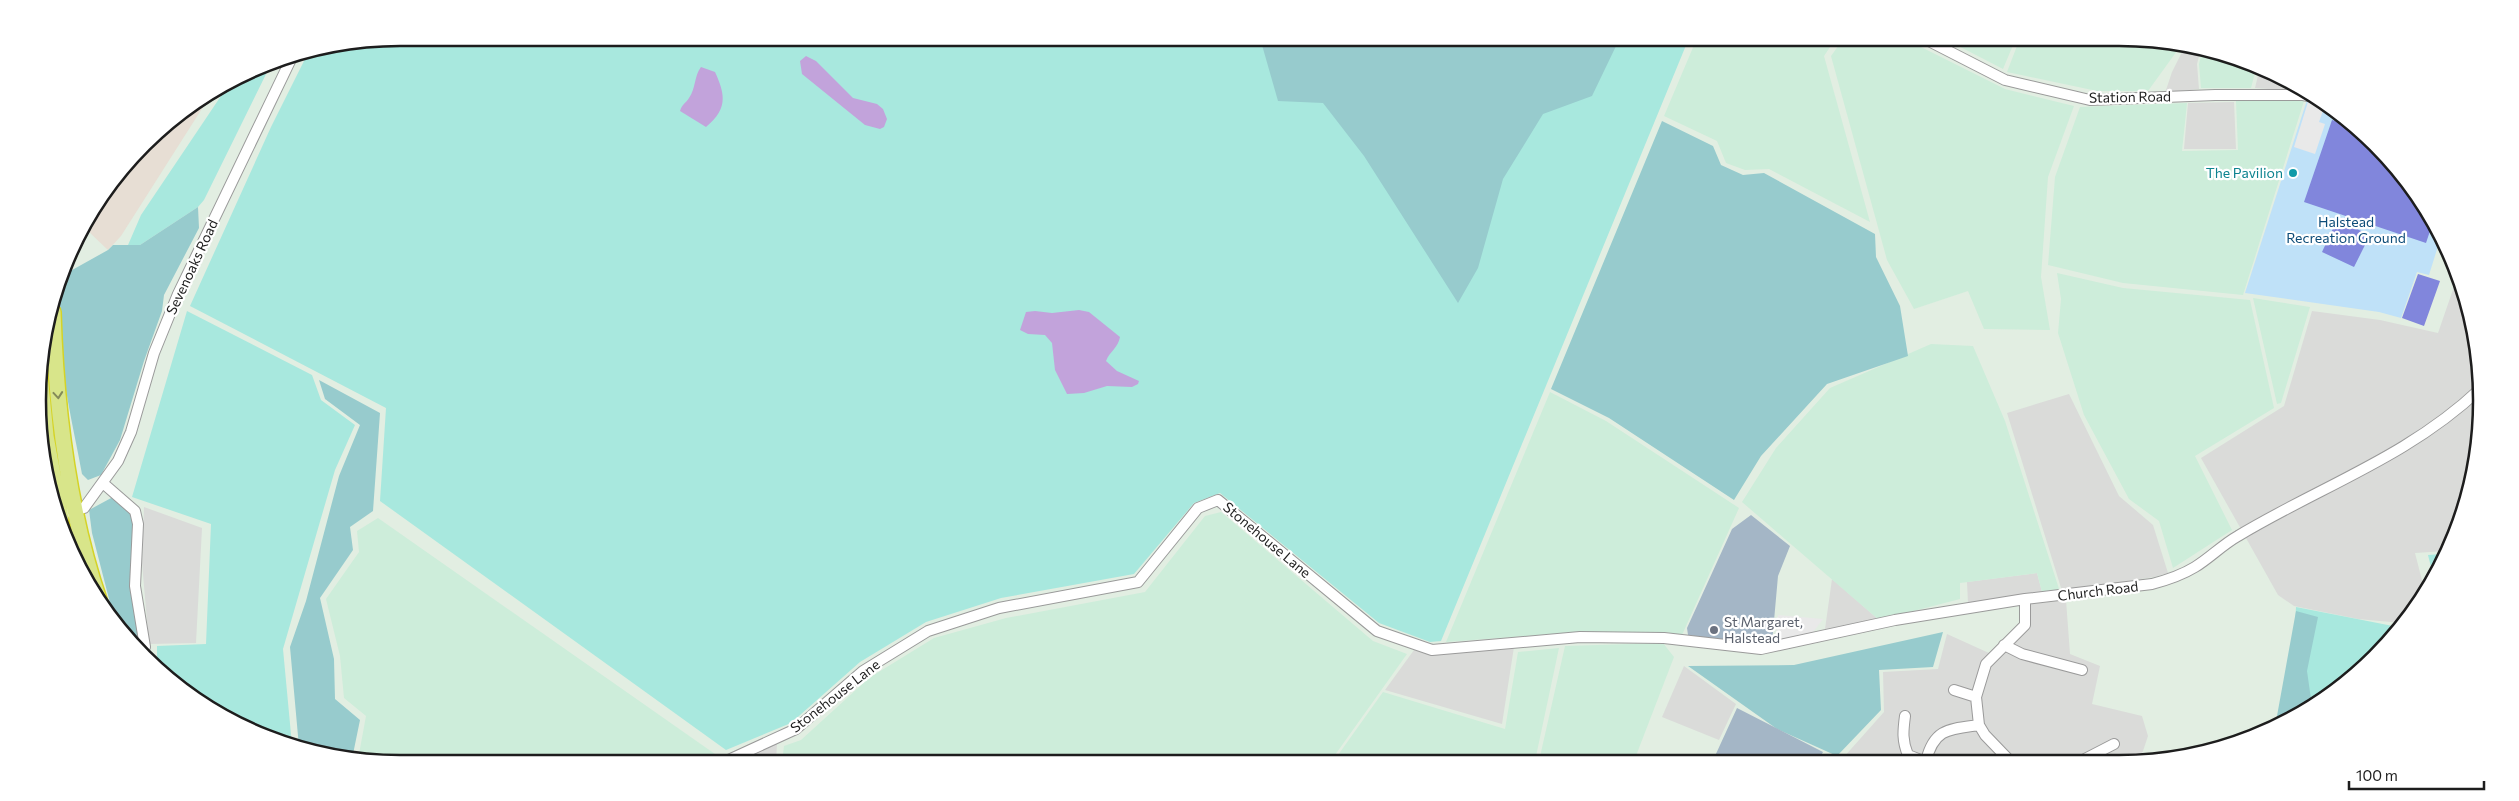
<svg xmlns="http://www.w3.org/2000/svg" width="2519" height="801" viewBox="0 0 2519 801" font-family="Commissioner,sans-serif">
	<style>
		.residential { fill: #dadbd9 }
		.industrial { fill: #e7ded4 }
		.farmland { fill: #cdedda }
		.grass { fill: #a8e8de }
		.forest { fill: #97cbcd }
		.cemetery { fill: #a4b6c6 }
		.park { fill: #bfe1f8 }
		.pitch { fill: #8186dc }
		.parking { fill: #e9e9e9 }
		.water { fill: #c2a3db }
		.lines { fill: none; stroke-linecap: round; stroke-linejoin: round }
		.minor-casing { stroke: #9a9a9a; stroke-width: 12 }
		.highway-casing { stroke: #d5d326; stroke-width: 18 }
		.minor { stroke: #fff; stroke-width: 10 }
		.highway { stroke: #d8e58a; stroke-width: 15 }
		.rail { stroke: #6b6b6b; stroke-width: 2.5; stroke-dasharray: 10 10; stroke-linecap: butt }
		.oneway { stroke: #848b59 }
		.culture-dot { fill: #0f9aa8; stroke: #fff; stroke-width: 2 }
		.worship-dot { fill: #6b7280; stroke: #fff; stroke-width: 2 }
		.labels { text-anchor: middle; stroke-width: 4.5; stroke-linejoin: round; paint-order: stroke }
		.street-label { font-size: 14px; fill: #1d1d1d; stroke: #fff }
		.culture-label { font-size: 14px; fill: #0d838f; stroke: #fff; text-anchor: end }
		.park-label { font-size: 14px; fill: #0d4c78; stroke: #fff }
		.worship-label { font-size: 14px; fill: #5b616d; stroke: #fff; text-anchor: start }
		.rim { fill: none; stroke: #1d1d1d; stroke-width: 2.5 }
	</style>
	<rect width="100%" height="100%" fill="#e2eee2"/>
	<path class="residential" d="M2186 44 2201 48 2197 64 2199 89 2165 93 2172 72Z
		M2260 67 2307 92 2255 88Z
		M2234 102 2236 149H2184L2188 103Z
		M2458 275 2475 330 2481 401 2474 472 2445 551 2415 553 2425 592 2402 623 2358 619 2294 606 2278 595 2201 458 2284 406 2312 311 2380 320 2438 333Z
		M2069 394 2119 496 2153 525 2168 573 2154 577 2062 591 2007 413Z
		M144 507 202 528 196 643 149 644 142 563Z
		M2037 573 2042 592 1968 603 1967 582Z
		M1832 579 1879 620 1825 629Z
		M2066 600 2070 654 2100 666 2092 704 2142 716 2148 736 2140 760 1822 761 1825 755 1843 758 1884 712 1883 672 1938 669 1947 634 2000 658 2027 630 2029 604Z
		M1514 647 1502 724 1385 690 1414 650 1431 655Z
		M1684 666 1736 704 1719 740 1662 717Z
		M777 743 776 763H734Z"/>
	<path class="industrial" d="M199 104 203 107 121 236 108 250 88 231 69 260 75 240 113 179 161 128Z"/>
	<path class="farmland" d="M1697 38H1836L1824 56 1870 222 1769 169 1745 170 1726 163 1717 141 1664 116Z
		M1844 38H1903L2005 89 2074 106 2048 177 2041 277 2050 330 1984 329 1968 291 1914 309 1887 260 1831 56Z
		M1943 38H2016L2003 69Z
		M2020 38H2118L2182 44 2148 91H2097L2007 72Z
		M2203 48 2257 65 2251 88H2201L2199 64Z
		M2236 101H2304L2243 295 2123 283 2048 265 2055 177 2080 107 2187 103 2182 151 2238 150Z
		M2057 273 2123 288 2250 300 2274 408 2195 456 2232 530 2173 568 2159 521 2129 499 2084 415 2058 333 2061 299Z
		M2253 298 2310 307 2281 403 2277 404Z
		M1931 344 1973 346 2005 421 2060 592H2042L2037 573 1960 583V599L1879 620 1742 502 1776 448 1830 388Z
		M1550 392 1606 421 1739 508 1682 635 1666 632H1581L1446 642Z
		M1221 512 1373 641 1407 654 1330 762 782 763 784 746 801 740 869 678 934 638 1006 618 1145 592 1205 516Z
		M378 518 715 754 692 763H401L363 760 359 754 366 716 344 698 340 656 326 599 359 552 357 531Z
		M1663 643 1674 657 1634 761H1539L1565 646Z
		M1559 648 1535 761 1333 762 1383 692 1505 729 1518 652Z"/>
	<path class="grass" d="M401 38H1689L1441 641 1430 642 1379 623 1220 493 1194 503 1134 574 1001 598 926 622 860 662 791 723 726 750 380 501 386 408 190 306 271 127 309 51 330 44Z
		M267 63 270 66 204 200 198 207 140 245H128L141 215 227 87Z
		M187 311 312 375 321 400 355 425 335 470 283 649 292 745 261 736 199 702 157 668V646L206 644 211 524 132 497Z
		M2443 554 2434 579 2428 555Z
		M2296 607 2398 627 2375 657 2286 721 2291 702Z"/>
	<path class="forest" d="M1260 38H1617V44L1592 96 1543 114 1503 179 1478 268 1458 303 1364 156 1323 103 1278 101Z
		M1662 121 1713 146 1721 165 1743 175 1764 173 1875 234 1876 257 1900 306 1908 356 1827 384 1761 456 1734 500 1609 418 1551 389Z
		M198 207 199 228 164 295 162 311 144 361 120 440 101 475 88 480 82 474C72 417 48 328 65 274L108 250 113 245H140Z
		M319 380 380 413 373 511 350 527 353 550 320 598 334 659 335 699 360 720 352 759 329 756 299 747 290 647 306 601 339 476 360 425 325 399Z
		M113 497 137 508 140 652 115 622 92 533 89 510Z
		M2296 611 2318 617 2307 671 2311 699 2310 704 2275 727Z
		M1943 632 1933 667 1879 670 1881 710 1837 756 1777 729 1688 666 1794 665Z"/>
	<path class="cemetery" d="M1751 515 1790 546 1778 576 1772 643 1759 646 1688 635 1687 628 1732 529Z
		M1737 708 1823 752 1818 761H1725L1715 756Z"/>
	<path class="park" d="M2307 100 2329 106 2375 144 2420 199 2445 244 2438 246 2429 275 2417 272 2401 318 2379 312 2245 293Z"/>
	<path class="pitch" d="M2332 120C2340 123 2350 125 2357 129 2385 147 2417 193 2433 222L2426 243 2304 202Z
		M2337 220 2370 235 2354 267 2322 252Z
		M2418 274 2440 281 2424 326 2402 318Z"/>
	<path class="parking" d="M2308 102 2324 108 2319 122 2325 124 2315 154 2294 147Z
		M1778 615 1823 619 1811 635 1776 642Z"/>
	<path class="water" d="M806 56 816 61 853 98 877 104 883 109 887 119 884 127 880 129 865 125 802 74 800 61Z
		M701 67 715 72C726 96 727 109 706 127L680 111C682 104 686 103 689 98 696 88 694 76 701 67Z
		M1079 310 1089 312 1120 337C1118 348 1110 351 1106 361L1117 371 1139 381 1138 384 1132 387 1107 386 1084 393 1067 394 1055 370 1052 343 1045 335 1028 334 1020 330 1026 312 1035 311 1052 313Z"/>
	<g class="lines">
		<defs>
			<path id="minor" d="M1923 38 2005 80 2090 100 2215 95H2303L2319 98
				M104 484 135 511 138 524 135 586 145 647
				M70 512 84 508 118 461 131 432 154 353 178 294 293 55
				M2004 645 2022 654 2082 670
				M1954 690 1976 697
				M1905 716C1903 731 1902 741 1908 755L1923 761
				M1979 725 1985 735 2010 761
				M1926 761C1934 728 1950 729 1979 725L1976 697 1986 664 2025 625V599
				M2081 761 2114 744
				M722 763 796 729 863 671 928 631 999 608 1138 582 1198 508 1218 500 1377 631 1432 650 1580 637 1664 638 1761 649 1895 620 2025 599 2152 584C2167 580 2182 575 2195 567 2210 558 2222 545 2238 536 2321 486 2408 457 2480 389"/>
			<path id="highway" d="M53 312C56 411 68 509 100 603
				M40 374 46 436 61 518"/>
		</defs>
		<use href="#minor" class="minor-casing"/>
		<use href="#highway" class="highway-casing"/>
		<use href="#minor" class="minor"/>
		<use href="#highway" class="highway"/>
		<path class="rail" d="M74 243 121 171"/>
	</g>
	<defs><path id="oneway-chevron" d="M-2-3.5L2.5 0L-2 3.5" fill="none" stroke-width="1.6" stroke-linecap="round" stroke-linejoin="round" transform="scale(1.25)"/></defs>
	<use class="oneway" href="#oneway-chevron" transform="translate(58 395) rotate(85)"/>
	<circle class="culture-dot" cx="2293" cy="173" r="5"/>
	<circle class="worship-dot" cx="1714" cy="630" r="5"/>
	<g class="labels">
		<g class="street-label">
			<text transform="translate(2130 97) rotate(-1)" y="5">Station Road</text>
			<text transform="translate(192 267) rotate(-65)" y="5">Sevenoaks Road</text>
			<text transform="translate(1267 540) rotate(40)" y="5">Stonehouse Lane</text>
			<text transform="translate(2098 591) rotate(-7)" y="5">Church Road</text>
			<text transform="translate(835 696) rotate(-38)" y="5">Stonehouse Lane</text>
		</g>
		<g class="culture-label">
			<text x="2283" y="178">The Pavilion</text>
		</g>
		<g class="park-label">
			<text x="2346" y="227">Halstead<tspan x="2346" dy="16">Recreation Ground</tspan></text>
		</g>
		<g class="worship-label">
			<text x="1724" y="627">St Margaret,<tspan x="1724" dy="16">Halstead</tspan></text>
		</g>
	</g>
	<path d="M0 0H2519V801H0ZM400 46H2119A354 354 0 0 1 2473 400V401A354 354 0 0 1 2119 755H400A354 354 0 0 1 46 401V400A354 354 0 0 1 400 46Z" fill="#fff" fill-rule="evenodd"/>
	<path class="rim" d="M400 46H2119A354 354 0 0 1 2473 400V401A354 354 0 0 1 2119 755H400A354 354 0 0 1 46 401V400A354 354 0 0 1 400 46Z"/>
	<path d="M2349 781v8h135v-8" fill="none" stroke="#1d1d1d" stroke-width="2.5"/>
	<text x="2356" y="781" font-size="15" fill="#1d1d1d" stroke="#ffffff" stroke-width="4" paint-order="stroke">100 m</text>
</svg>
